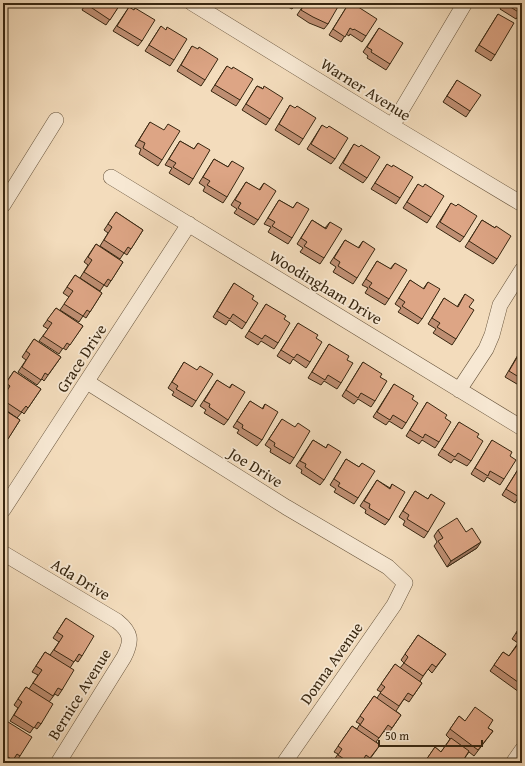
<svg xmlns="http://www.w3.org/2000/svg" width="525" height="766" viewBox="0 0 525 766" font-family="'Gentium Book Plus',serif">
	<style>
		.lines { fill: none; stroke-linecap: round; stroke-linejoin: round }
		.minor-casing { stroke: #67543c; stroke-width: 16 }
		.minor { stroke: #f7e8d3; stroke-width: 15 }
		.wall { fill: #be8e72; stroke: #382711 }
		.shaded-wall { fill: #9b745d; stroke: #382711 }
		.building { fill: #dda585; stroke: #382711 }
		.labels { text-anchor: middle; stroke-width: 3.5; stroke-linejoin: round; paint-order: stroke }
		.street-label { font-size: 16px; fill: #382711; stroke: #f7e8d3 }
	</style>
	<rect width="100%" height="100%" fill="#f3dcbc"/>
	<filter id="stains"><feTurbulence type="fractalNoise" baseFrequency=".005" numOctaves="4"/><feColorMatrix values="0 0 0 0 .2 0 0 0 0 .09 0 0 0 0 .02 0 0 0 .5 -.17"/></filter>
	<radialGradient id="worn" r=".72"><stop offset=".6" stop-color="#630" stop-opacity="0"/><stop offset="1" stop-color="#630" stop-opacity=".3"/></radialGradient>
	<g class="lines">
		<defs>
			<path id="minor" d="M192 3 392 126 522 204
				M392 126 465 3
				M111 177 522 428
				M3 205 56 120
				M87 382 286 507 388 567 405 583 394 605 284 763
				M459 390 486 349 492 335 500 305 522 270
				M3 510 189 224
				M3 553 117 621C132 633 132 641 124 657L58 763
				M513 763 522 750"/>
		</defs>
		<use href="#minor" class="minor-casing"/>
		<use href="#minor" class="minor"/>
	</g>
	<path class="wall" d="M67 3H77L74 7Z
		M86 3H121L106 25 82 10Z
		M280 3H297L292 9Z
		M305 3H336L328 24 324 29 309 23 297 15Z
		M349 3 366 36 362 42 350 34 349 36 346 34 341 42 329 35Z
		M504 3H522V11L516 19 500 9Z
		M129 7 142 41 138 46 113 31Z
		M498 14 495 55 491 61 475 51Z
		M161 26 174 60 170 66 145 51Z
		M379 28 390 64 386 70 367 58 368 56 363 52Z
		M192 46 205 80 201 86 177 71Z
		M227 66 240 100 236 106 211 91Z
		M457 80 470 111 466 117 443 102Z
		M257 86 262 88 270 119 266 125 242 110Z
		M290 105 303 139 299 145 275 130Z
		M150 122 162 160 158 166 139 154 141 149 135 146Z
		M322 125 335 159 331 164 307 149Z
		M180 141 194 149 198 143 193 179 189 185 169 173 172 168 165 165Z
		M354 144 367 178 363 183 339 168Z
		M214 159 228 167 232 161 227 197 223 203 203 191 205 187 199 183Z
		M387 164 400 198 396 204 371 189Z
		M246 182 259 190 264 183 258 220 254 225 234 213 237 209 231 205Z
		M418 184 431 217 427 223 403 208Z
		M279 200 293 208 297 202 292 238 288 244 268 232 271 227 264 224Z
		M451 203 464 237 460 242 436 227Z
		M116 212 143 230 127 255 124 253 120 259 100 246 108 233 104 230Z
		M312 220 325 228 330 222 324 258 320 264 300 252 303 248 297 244Z
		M482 220 495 228 497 259 493 264 465 247Z
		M345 240 358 248 363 241 357 278 353 284 333 272 336 267 330 263Z
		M96 244 123 262 107 287 104 285 100 291 80 278 88 265 84 262Z
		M377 261 390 269 395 263 389 299 385 305 365 293 368 288 362 285Z
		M75 275 102 293 86 318 83 316 79 322 60 310 69 297 63 293Z
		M410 280 423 289 428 282 422 319 418 324 398 312 401 308 395 304Z
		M234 283 252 299 246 323 242 329 229 320 226 325 213 317Z
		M465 294 469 307 456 339 452 345 433 333 436 329 428 324 444 298 457 307Z
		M266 304 284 319 278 343 274 349 261 341 258 345 245 337Z
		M56 308 83 326 66 350 63 348 59 354 39 341 48 329 43 326Z
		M298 323 316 338 310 362 306 368 293 359 290 364 277 356Z
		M34 339 61 357 44 381 42 379 37 385 18 372 26 360 22 357Z
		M329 344 347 360 341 383 337 389 324 381 321 385 308 378Z
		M522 348V387L505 377Z
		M184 362 196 401 192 407 172 395 174 392 168 388Z
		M363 362 380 377 375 401 371 407 358 399 354 404 342 396Z
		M14 371 41 389 24 414 22 412 17 418 3 408V396L6 392 3 390V387Z
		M217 380 229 388 232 384 228 420 224 425 204 413 206 410 200 406Z
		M394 384 412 399 406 423 402 429 389 421 386 425 373 417Z
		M250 401 262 409 265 404 262 440 257 446 237 433 239 430 233 427Z
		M427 402 439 442 435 448 422 440 419 444 406 436Z
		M3 409 20 420 4 445 3 444Z
		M282 419 294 458 290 464 270 452 271 449 265 445Z
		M459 422 477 437 471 461 467 466 454 459 451 463 438 455Z
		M313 440 326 448 328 444 324 480 320 485 301 473 302 470 296 466Z
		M492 440 504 479 500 485 487 477 484 482 471 474Z
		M346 459 359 467 362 463 358 498 354 504 334 492 336 489 330 485Z
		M522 463V501L518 498 515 503 502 495Z
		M377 480 390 488 392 484 389 520 385 525 365 513 366 510 360 506Z
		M415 491 428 499 431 494 428 532 424 538 403 525 405 521 399 517Z
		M438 530 466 532 477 548 447 567 434 546 437 542 434 536Z
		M66 618 82 656 78 662 75 660 70 668 62 690 58 696 55 694 49 702 41 724 37 729 34 727 30 733 10 721 18 708 14 705 26 687 29 689 38 675 32 672 45 652 50 655 59 642 53 638Z
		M522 624V687L519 692 490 671 503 652 509 656 518 643 512 639Z
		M418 635 446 654 432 673 428 669 420 681 422 683 409 702 404 699 396 711 401 715 388 734 384 731 376 742 380 745 367 763H364L362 761 361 763H328L334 760 338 754 334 752 352 726 357 729 360 724 356 722 374 696 377 698 381 692 377 690 395 664 400 668 404 663 401 660Z
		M459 716 465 721 488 728 493 731 474 756 469 752 464 759 468 763H424L435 747 441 752 450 739 446 735Z
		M3 722 20 756 16 762 13 760 11 763H4L3 762Z"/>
	<path class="shaded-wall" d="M481 542 477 548 447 567 451 561Z"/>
	<path class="building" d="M87 3H121L110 20 86 4Z
		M305 3H336L339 5 328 24 313 17 301 10Z
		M349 3H352L377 19 366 36 354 29 353 30 350 28 345 37 333 29Z
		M504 3H522V11L520 13Z
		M129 7 134 10 135 8 155 20 142 41 117 26Z
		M498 14 514 23 495 55 479 45Z
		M161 26 166 30 167 27 187 39 174 60 149 45Z
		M379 28 403 43 390 64 371 52 372 50 367 47Z
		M192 46 198 49 199 47 218 59 205 80 181 65Z
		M227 66 232 69 233 67 253 79 240 100 215 85Z
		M457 80 481 95 470 111 447 96Z
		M257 86 263 89 264 86 283 98 270 119 246 104Z
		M290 105 295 108 297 106 316 118 303 139 279 124Z
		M150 122 164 130 168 124 180 131 162 160 143 148 145 143 139 140Z
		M322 125 327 128 329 126 348 138 335 159 311 144Z
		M180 141 194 149 198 143 210 150 193 179 173 167 176 163 169 159Z
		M354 144 359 147 361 145 380 157 367 178 343 163Z
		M214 159 228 167 232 161 244 168 227 197 207 185 210 181 203 177Z
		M387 164 392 167 393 165 413 177 400 198 375 183Z
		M246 182 260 190 264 183 276 191 258 220 238 208 241 203 235 200Z
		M418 184 423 187 425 184 444 196 431 217 407 202Z
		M279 200 293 208 297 202 309 209 292 238 272 226 275 222 268 218Z
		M451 203 456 206 458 204 477 216 464 237 440 222Z
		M116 212 143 230 131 249 128 247 124 253 104 240 112 227 108 224Z
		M312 220 326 229 330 222 342 229 324 258 304 246 307 242 301 238Z
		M482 220 495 228 496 226 511 236 497 259 469 241Z
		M345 240 359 248 363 241 375 249 357 278 338 266 340 262 334 258Z
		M96 244 123 262 111 281 108 279 104 285 84 272 92 260 88 257Z
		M377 261 391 269 395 263 407 270 389 299 369 287 372 283 366 279Z
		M75 275 102 293 90 312 87 310 83 316 64 304 73 291 67 287Z
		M410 280 424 289 428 282 440 289 422 319 402 306 405 302 399 298Z
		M234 283 254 296 252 299 258 303 246 323 233 314 230 319 217 311Z
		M465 294 474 300 469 307 474 310 456 339 437 327 440 323 432 318 444 298 458 307Z
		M266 304 286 316 284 319 290 323 278 343 265 335 262 339 249 331Z
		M56 308 83 326 70 345 67 343 63 349 43 336 52 323 47 320Z
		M298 323 318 335 316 338 322 342 310 362 297 354 294 358 281 350Z
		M34 339 61 357 48 375 45 373 41 380 22 367 30 354 26 351Z
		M329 344 349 356 347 360 353 363 341 383 328 375 325 380 312 372Z
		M522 349V379L509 371Z
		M184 362 197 370 200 366 213 374 196 401 176 389 178 386 172 382Z
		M363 362 382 374 380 377 387 381 375 401 361 393 358 398 346 390Z
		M14 371 41 389 28 408 26 406 21 412 3 400V397L10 386 6 383Z
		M217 380 230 388 232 384 245 392 228 420 209 407 210 404 204 401Z
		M394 384 414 396 412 399 418 403 406 423 393 415 390 420 377 412Z
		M250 401 263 409 265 404 278 412 262 440 242 428 243 425 237 421Z
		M427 402 447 415 445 418 451 422 439 442 425 434 423 438 410 430Z
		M3 409 20 420 8 439 5 437 3 440Z
		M282 419 295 427 298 423 310 431 294 458 274 446 275 443 269 439Z
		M459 422 479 434 477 437 483 441 471 461 458 453 455 457 442 449Z
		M313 440 326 448 328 444 341 452 324 480 305 467 306 464 300 461Z
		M492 440 512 452 510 456 516 460 504 479 490 471 488 476 475 468Z
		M346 459 359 467 362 463 375 471 358 498 338 486 340 483 334 479Z
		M522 463V492L519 497 506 489Z
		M377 480 390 489 392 484 405 492 389 520 369 508 370 504 364 501Z
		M415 491 428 499 431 494 445 503 428 532 407 519 409 515 403 511Z
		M457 518 466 532 472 528 481 542 451 561 438 541 443 538 438 530Z
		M66 618 94 636 82 656 79 654 74 662 54 650 63 636 57 632Z
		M522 624V637L516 633Z
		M418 635 446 654 436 667 432 664 423 676 404 663 408 657 405 654Z
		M519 643 522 645V685L494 665 503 652 509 656Z
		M45 652 74 670 62 690 58 688 53 696 33 683 42 670 36 666Z
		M395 664 422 683 413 696 408 693 399 706 380 693 385 687 381 684Z
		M26 687 53 704 41 724 38 722 34 728 14 715 22 702 18 699Z
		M374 696 401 715 392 728 388 725 379 738 360 725 364 719 360 716Z
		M475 707 493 720 488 728 493 731 478 750 450 729 459 716 465 721Z
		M5 720 32 737 20 756 17 754 13 760 3 754V722Z
		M352 726 380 745 370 758 366 755 361 763H350L338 755 342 749 338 746Z
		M451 738 469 751 464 759 469 762 468 763H430L426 760 435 747 441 752Z
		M331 758 339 763H328Z"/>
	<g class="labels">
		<g class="street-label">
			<text transform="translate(366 89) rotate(32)" y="6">Warner Avenue</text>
			<text transform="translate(326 287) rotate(31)" y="6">Woodingham Drive</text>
			<text transform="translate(81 358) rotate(-57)" y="6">Grace Drive</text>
			<text transform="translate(256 467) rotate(32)" y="6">Joe Drive</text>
			<text transform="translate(81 579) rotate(31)" y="6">Ada Drive</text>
			<text transform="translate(331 663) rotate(-55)" y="6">Donna Avenue</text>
			<text transform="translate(79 694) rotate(-58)" y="6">Bernice Avenue</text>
		</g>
	</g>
	<rect width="525" height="766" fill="none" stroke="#f3dcbc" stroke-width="16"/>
	<rect x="4" y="4" width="517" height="758" fill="none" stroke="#382711" stroke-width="2"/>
	<rect x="8" y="8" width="509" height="750" fill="none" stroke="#382711"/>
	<path d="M379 740v6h103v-6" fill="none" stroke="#382711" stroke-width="2"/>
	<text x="385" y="740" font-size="12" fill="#382711" stroke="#f7e8d3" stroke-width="3" paint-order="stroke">50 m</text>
	<rect width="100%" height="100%" filter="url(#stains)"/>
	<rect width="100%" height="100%" fill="url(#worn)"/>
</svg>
